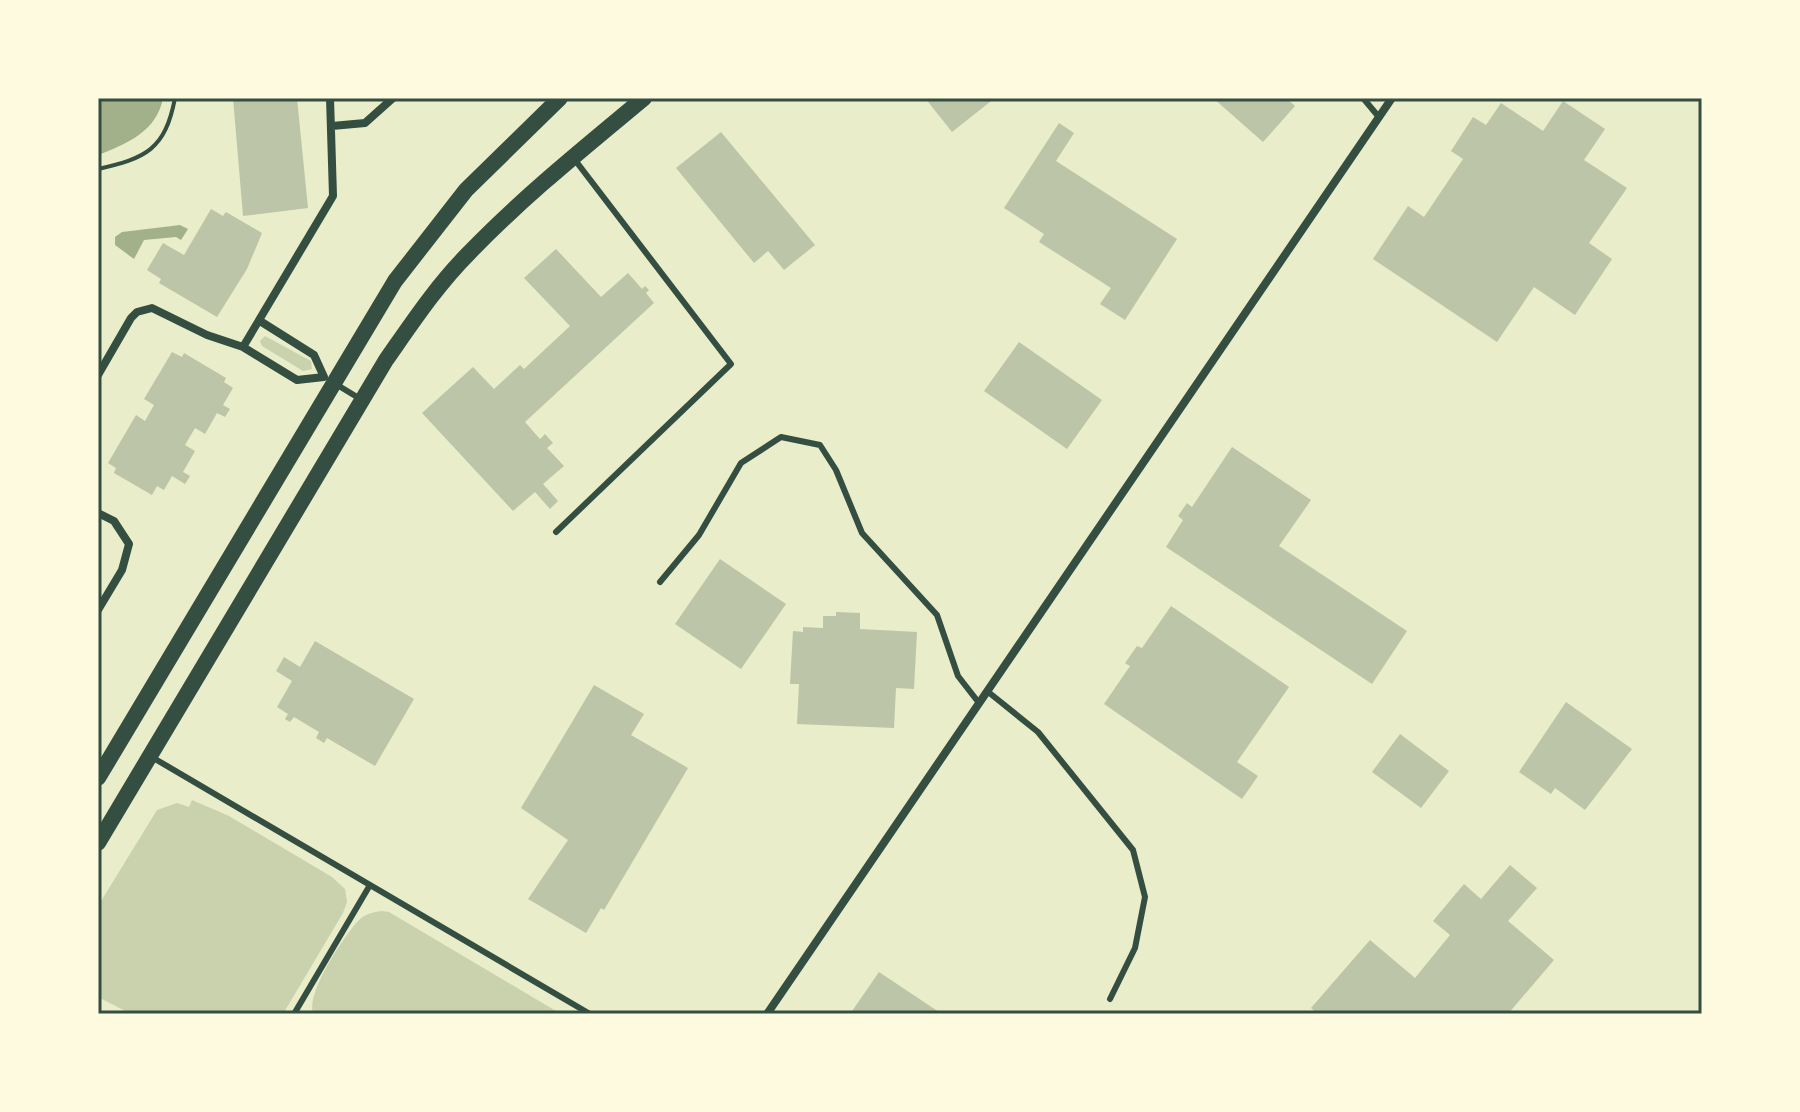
<svg xmlns="http://www.w3.org/2000/svg" width="1800" height="1112" viewBox="0 0 1800 1112" font-family="Arial,sans-serif">
	<style>
		.green { fill: #cad2ad }
		.water { fill: #a3b18a }
		.building { fill: #bcc5a7 }
		.lines { fill: none; stroke-linecap: round; stroke-linejoin: round }
		.path { stroke: #344e41; stroke-width: 4 }
		.service { stroke: #344e41; stroke-width: 6 }
		.minor { stroke: #344e41; stroke-width: 8 }
		.secondary { stroke: #344e41; stroke-width: 16 }
		.neatline { fill: none; stroke: #344e41; stroke-width: 3 }
	</style>
	<rect width="100%" height="100%" fill="#e9edc9"/>
	<path class="green" d="M265 336 311 361 312 369 303 371 262 346 260 341Z
		M192 800 229 816 332 877 345 889 347 902 343 913 283 1014H131L98 997V906L157 810 177 803 189 807Z
		M382 911 389 912 561 1014H313C306 993 343 937 359 920 365 914 373 912 382 911Z"/>
	<path class="water" d="M98 98H163C157 131 127 144 98 155Z
		M180 225 188 229 181 240 176 237 144 240 134 259 115 245V237L122 232Z"/>
	<path class="building" d="M233 98H297L308 208 243 216Z
		M925 98H995L952 132Z
		M1213 98H1286L1295 106 1263 142Z
		M1563 101 1605 129 1584 160 1627 188 1589 243 1612 259 1575 315 1534 287 1497 342 1373 259 1408 206 1424 217 1463 159 1451 151 1473 117 1486 125 1501 103 1543 131Z
		M1059 123 1074 133 1056 161 1177 239 1125 320 1100 304 1111 288 1039 242 1044 234 1004 208Z
		M721 132 815 245 784 270 768 251 754 263 676 168Z
		M211 209 223 216 226 212 262 233 247 269 217 317 159 283 161 279 147 270 163 243 184 255Z
		M556 249 601 297 628 273 642 289 645 286 649 290 646 293 654 303 525 422 540 439 545 434 553 443 547 448 564 466 543 484 558 501 550 509 535 492 513 511 422 413 473 367 494 389 520 365 524 369 570 326 524 278Z
		M1019 342 1102 400 1067 449 984 391Z
		M172 352 182 357 184 353 226 378 224 382 233 388 223 405 230 409 225 417 217 413 205 434 195 428 185 445 195 451 183 472 190 476 185 484 172 476 164 490 157 486 152 495 114 473 116 468 108 463 136 415 145 421 154 405 144 399Z
		M1232 447 1311 500 1279 546 1407 631 1372 684 1166 547 1183 520 1178 516 1187 503 1192 507Z
		M720 559 786 604 741 669 675 624Z
		M1171 606 1289 687 1237 762 1258 776 1242 799 1104 704 1130 666 1125 663 1137 646 1142 648Z
		M836 612 860 613V629L917 632 914 689 896 688 894 728 797 724 799 684H790L793 631 803 632V627L823 628V616H836Z
		M315 641 414 699 375 766 327 738 324 743 316 738 319 732 294 717 290 722 285 719 288 714 277 707 292 681 276 671 284 657 300 667Z
		M594 685 644 714 631 735 688 768 604 910 601 908 586 933 528 899 568 840 521 808Z
		M1566 702 1632 749 1585 810 1555 788 1551 794 1519 772Z
		M1400 734 1449 771 1421 808 1372 772Z
		M1510 865 1537 888 1508 921 1554 960 1508 1014H1318L1311 1008 1370 940 1415 978 1450 935 1433 921 1464 884 1481 899Z
		M879 972 942 1014H850Z"/>
	<g class="lines">
		<path class="path" d="M98 169C146 158 165 150 175 98"/>
		<path class="service" d="M1363 98 1378 116
			M334 383 362 400
			M556 532 731 364 575 160
			M660 582 699 535 741 463 781 437 820 445 836 470 862 533 937 615 958 676 979 703
			M987 691 1038 732 1133 850 1145 897 1135 948 1110 999
			M150 756 590 1014
			M294 1014 370 885"/>
		<path class="minor" d="M332 126 365 123 393 98
			M243 347 333 196 330 98
			M98 375 131 318 137 312 152 308 207 335 243 347 297 380 324 377 314 355 260 321
			M98 513 114 521 129 544 122 570 98 610
			M767 1014 1392 98"/>
		<path class="secondary" d="M98 778 395 281 466 190 560 98
			M98 843 386 360C412 323 437 285 469 253 523 197 584 148 644 98"/>
	</g>
	<rect width="1800" height="1112" fill="none" stroke="#fefae0" stroke-width="200"/>
	<rect x="100" y="100" width="1600" height="912" class="neatline"/>
</svg>
